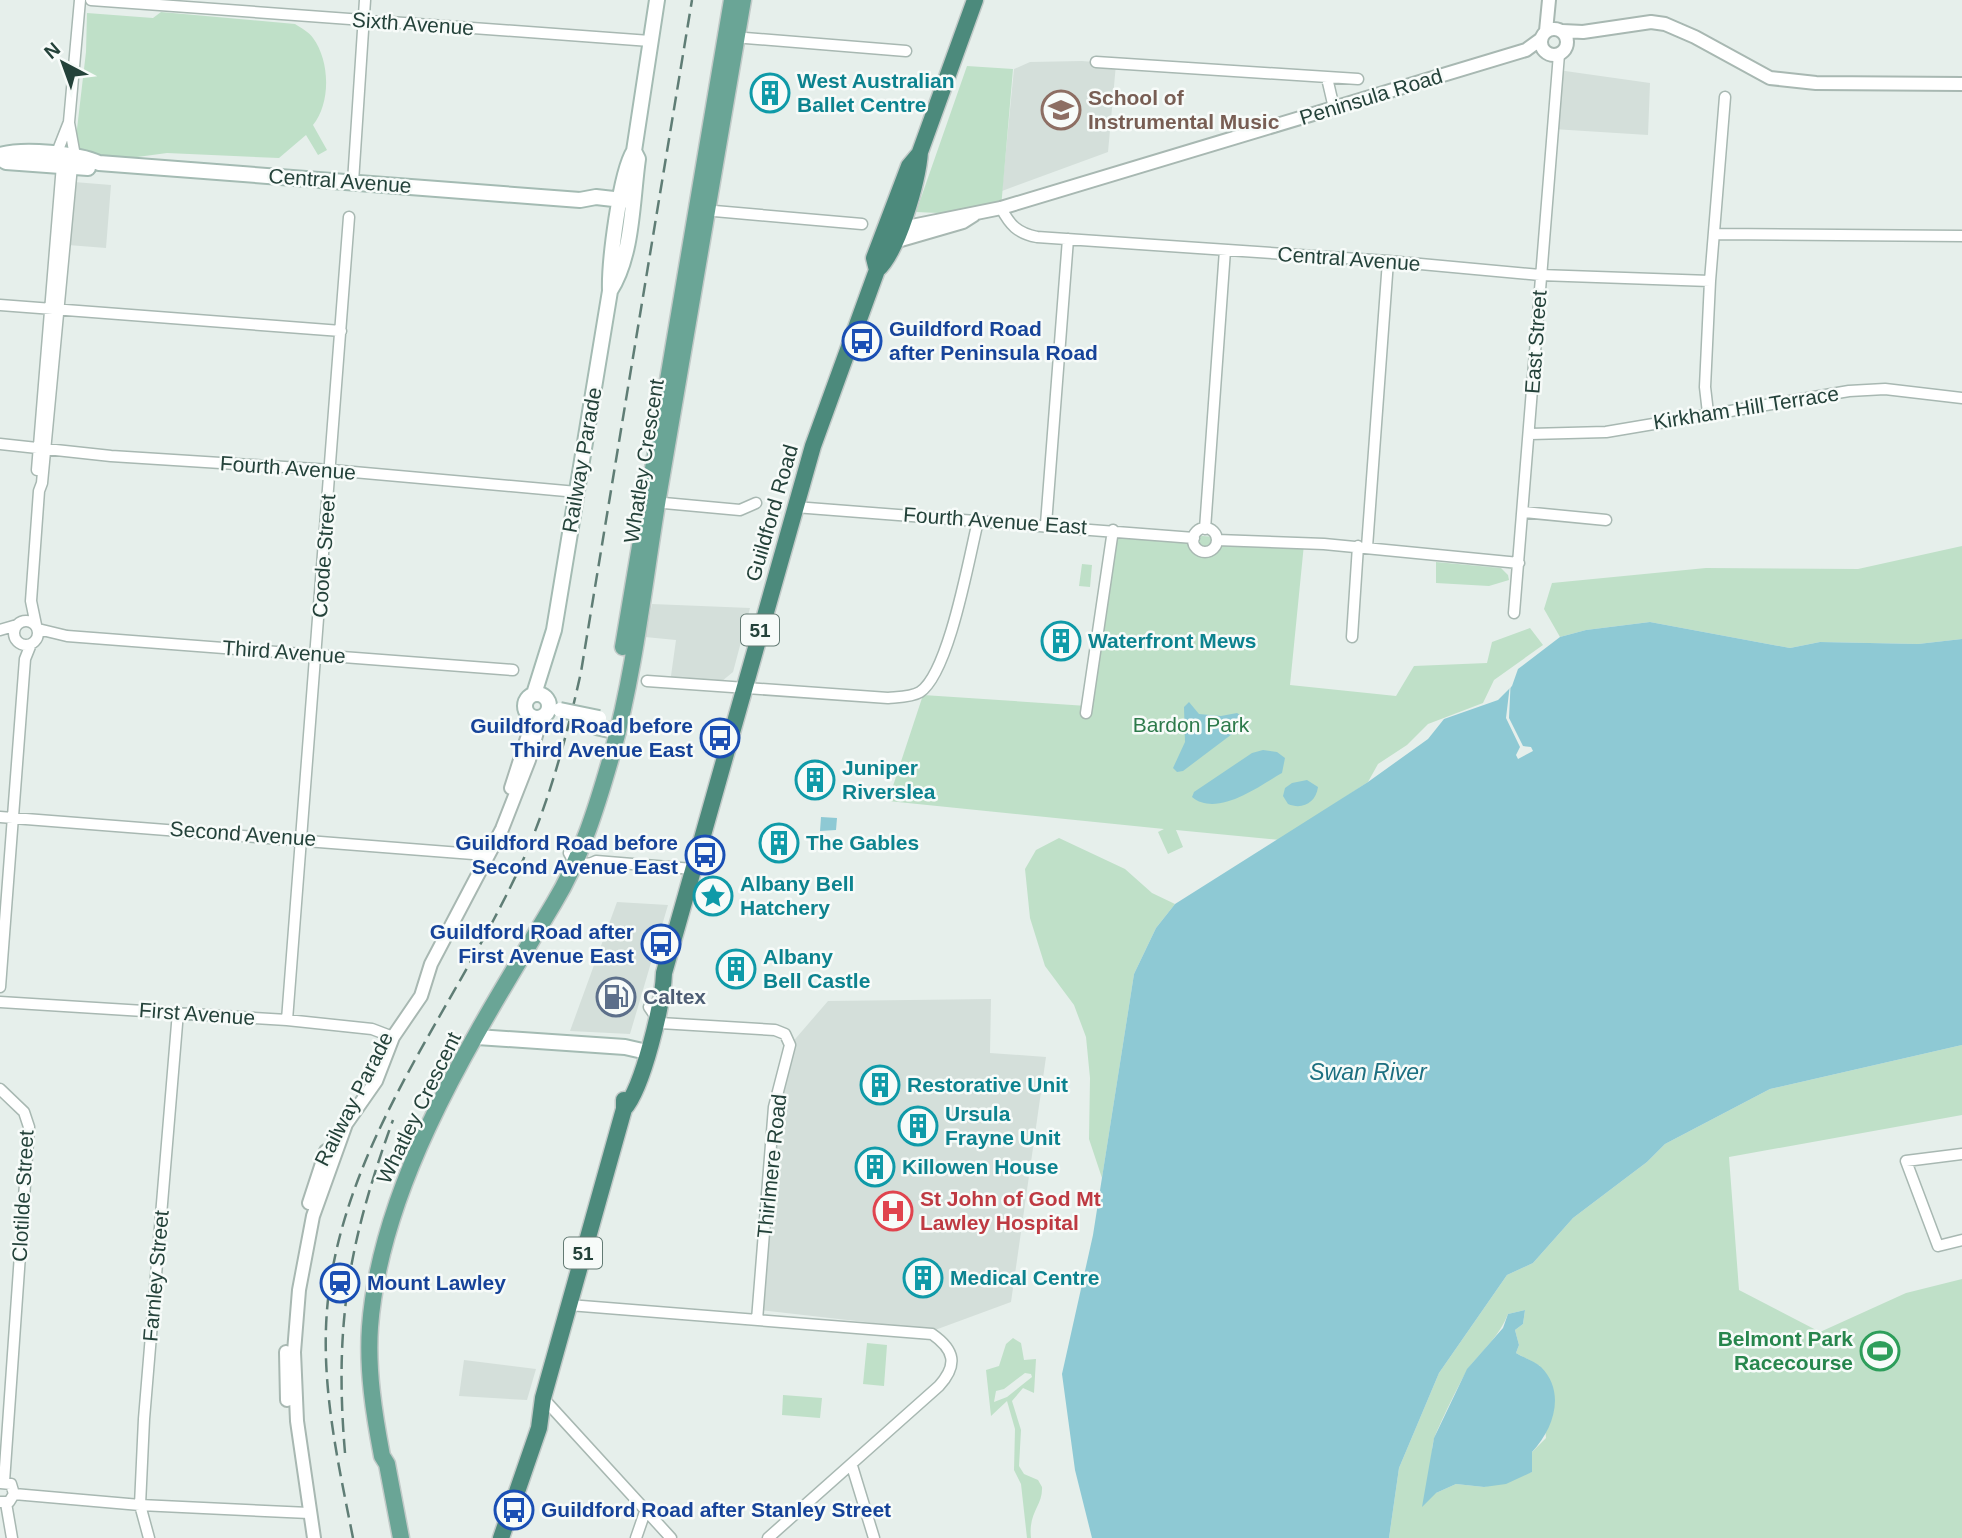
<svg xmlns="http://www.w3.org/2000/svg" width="1962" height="1538" viewBox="0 0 1962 1538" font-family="Arial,sans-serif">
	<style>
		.built { fill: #d4dfda }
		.green { fill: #bfe0c8; fill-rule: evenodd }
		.water { fill: #8ec9d4 }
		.pier { fill: #e6efeb }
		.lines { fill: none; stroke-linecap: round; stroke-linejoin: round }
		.minor-casing { stroke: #a8b8b2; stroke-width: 13 }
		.tertiary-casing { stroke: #a8b8b2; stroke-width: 16 }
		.secondary-casing { stroke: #a4bbb3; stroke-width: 18 }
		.primary-casing { stroke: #c2cac8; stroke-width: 19 }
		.trunk-casing { stroke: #c2cac8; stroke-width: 19 }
		.minor { stroke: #fff; stroke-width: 10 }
		.tertiary { stroke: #fff; stroke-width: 12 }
		.secondary { stroke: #fff; stroke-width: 14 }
		.primary { stroke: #6aa596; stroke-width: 16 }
		.trunk { stroke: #4c8a7c; stroke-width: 16 }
		.rail { stroke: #5f7d75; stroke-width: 2.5; stroke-dasharray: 14 7; stroke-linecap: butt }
		.secondary-bridge-casing { stroke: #a4bbb3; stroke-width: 18; stroke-linecap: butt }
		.secondary-bridge { stroke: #fff; stroke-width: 14 }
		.labels { text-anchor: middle; stroke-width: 5; stroke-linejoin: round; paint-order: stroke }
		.shield { fill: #f7fbf9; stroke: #637a73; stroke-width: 2 }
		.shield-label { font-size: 19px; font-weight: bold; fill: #24423a }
		.street-label { font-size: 21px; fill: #24423a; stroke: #f7fbf9 }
		.culture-label { font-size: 21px; font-weight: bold; fill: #0d838f; stroke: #f7fbf9; text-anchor: start }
		.education-label { font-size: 21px; font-weight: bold; fill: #785e54; stroke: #f7fbf9; text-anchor: start }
		.transit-label { font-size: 21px; font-weight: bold; fill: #164399; stroke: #f7fbf9; text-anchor: start }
		.park-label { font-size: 21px; fill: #2d7a4b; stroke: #f7fbf9 }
		.service-label { font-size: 21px; font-weight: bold; fill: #4e5e75; stroke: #f7fbf9; text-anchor: start }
		.health-label { font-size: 21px; font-weight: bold; fill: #be3a42; stroke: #f7fbf9; text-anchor: start }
		.leisure-label { font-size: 21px; font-weight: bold; fill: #27864d; stroke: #f7fbf9; text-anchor: end }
		.water-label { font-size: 23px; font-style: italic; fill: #1c6f80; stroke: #f7fbf9 }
	</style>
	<rect width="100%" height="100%" fill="#e6efeb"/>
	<path class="built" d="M1082 61 1116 64 1108 152 1002 191 1014 69 1030 62Z
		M1558 70 1650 83 1648 135 1553 129Z
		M74 182 111 185 106 248 68 245Z
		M652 604 750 608 733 672 716 686 670 683 676 640 645 637Z
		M617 902 668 905 630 1034 570 1031Z
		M991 999 990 1053 1046 1057 1011 1302 935 1330 752 1309 773 1120 790 1045 828 1001Z
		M464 1360 536 1369 527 1400 459 1396Z"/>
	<path class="green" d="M161 12 295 24C301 28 309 32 313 38 330 61 331 103 313 125L327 150 318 155 306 135 279 158 167 153 130 158 81 153 75 146 86 52 87 13 153 18Z
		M967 66 1013 69 1001 208 961 214 916 212Z
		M1115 529 1304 544 1290 685 1396 696 1414 666 1487 663 1492 642 1530 628 1543 645 1494 680 1483 703 1428 724 1407 745 1378 764 1368 782 1280 840 1176 830 1183 847 1168 854 1158 832 1164 829 888 801 923 695 1087 706Z
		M1962 546V639L1918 644 1820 642 1790 648 1650 622 1586 630 1560 637 1544 609 1552 583 1706 568 1858 569Z
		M1436 562 1501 568 1508 575 1509 580 1489 586 1436 583Z
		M1082 564 1092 565 1090 587 1079 586Z
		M1059 838 1125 869 1152 893 1175 904 1156 928 1134 974 1102 1178 1089 1139 1090 1078 1086 1037 1074 1005 1045 966 1030 918 1025 869 1036 850Z
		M1962 1045V1115L1729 1157 1739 1290 1820 1332 1906 1293 1962 1279V1538H1389L1399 1468 1439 1373 1507 1275 1533 1263 1573 1218 1647 1162 1665 1144 1770 1089ZM1525 1310 1523 1324 1515 1330 1519 1345 1516 1353 1540 1366 1546 1438 1532 1452V1472L1484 1487 1456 1484 1436 1493C1434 1476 1429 1457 1434 1439 1437 1429 1463 1375 1470 1366 1484 1349 1500 1335 1508 1314Z
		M1013 1338 1021 1343 1024 1360 1036 1359 1034 1393 1023 1388 1012 1401 1021 1430 1019 1466 1024 1474 1038 1480 1042 1487C1043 1506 1028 1512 1031 1538H1027L1021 1484 1014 1470 1015 1429 1007 1401 991 1416 986 1370 999 1366 1006 1344ZM1025 1373 1031 1374 1032 1377 1007 1397 994 1402 996 1391 1004 1389Z
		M867 1343 887 1345 884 1386 863 1384Z
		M783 1395 822 1398 820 1418 782 1415Z"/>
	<path class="water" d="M1650 622 1790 648 1820 642 1918 644 1962 639V1045L1770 1089 1665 1144 1647 1162 1573 1218 1533 1263 1507 1275 1439 1373 1399 1468 1389 1538H1092L1075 1470 1062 1374 1093 1235 1134 974 1156 928 1175 904 1368 782 1428 739 1444 719 1498 700 1512 686 1518 669 1560 637 1586 630Z
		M1189 702 1199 714 1221 716 1237 713 1245 718 1244 725 1183 771 1177 772 1173 768 1185 742 1184 707Z
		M1263 750 1277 752 1285 758 1282 773C1259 786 1217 818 1192 797L1194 792 1252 753Z
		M1307 780 1318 787C1316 803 1302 810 1288 804L1283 796 1285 788 1292 783Z
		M821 817 837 818 836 830 820 831Z
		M1525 1310 1523 1324 1515 1330 1519 1345 1516 1353C1524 1358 1535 1361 1541 1367 1566 1392 1554 1429 1532 1452V1472L1506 1484 1484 1487 1456 1484 1436 1493 1422 1507 1434 1438 1467 1369 1503 1328 1508 1314Z"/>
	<path class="pier" d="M1511 676 1509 718 1523 746 1531 747 1533 751 1518 759 1516 755 1520 747 1506 718Z"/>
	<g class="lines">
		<defs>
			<path id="minor" d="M91 0 650 41
				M733 37 906 51
				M1096 62 1358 79
				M1327 78 1334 108
				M69 123 75 156
				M56 155 69 122 80 0
				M353 182 365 0
				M1001 208C1010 225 1017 233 1037 237L1388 261 1540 275 1710 281
				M703 210 862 224
				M1716 234 1962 236
				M0 305 341 331
				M1708 413 1705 387 1710 281 1725 97
				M1530 434 1606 432 1849 391 1885 389 1962 398
				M0 444 111 456 331 470 577 492
				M37 470 62 165
				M653 502 740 510 756 503
				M795 507 1194 538
				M1523 512 1606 520
				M1046 524 1068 239
				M1193 540a12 12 0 1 1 24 0a12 12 0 1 1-24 0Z
				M1205 529 1225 250
				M1217 540 1324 544 1519 563
				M1367 547 1388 261
				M1514 613 1559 54
				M14 633a12 12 0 1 1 24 0a12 12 0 1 1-24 0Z
				M36 625 31 601 39 491 42 483 72 166
				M38 629 67 636 513 670
				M0 630 17 625
				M1352 637 1358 546
				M647 681 888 698C898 697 912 697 920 692 949 673 969 558 978 521
				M1086 713 1113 530
				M0 817 486 855
				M569 853C573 863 586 867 596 861L693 869
				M0 987 25 659 31 644
				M0 1002 287 1020 372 1029 393 1037
				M649 1007 660 1023 775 1030 785 1034 790 1045 774 1107 757 1320
				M287 1020 349 217
				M0 1089 24 1112 29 1127 4 1482
				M1962 1154 1906 1161 1938 1246 1962 1240
				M569 1305 932 1334C955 1350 958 1365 939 1386L768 1538
				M543 1398 671 1538
				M852 1466 874 1538
				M0 1483 11 1484 14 1494 9 1502H0
				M14 1494 140 1505 309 1513
				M6 1503 12 1538
				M149 1538 140 1505 144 1419 178 1012
				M636 1538 646 1509"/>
			<path id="tertiary" d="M1541 42a13 13 0 1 1 26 0a13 13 0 1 1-26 0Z
				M1546 31 1549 0
				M1562 31 1583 32 1651 22 1665 24 1695 37 1770 78 1816 83 1962 84
				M897 229 1001 208 1526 50 1541 39
				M894 242 963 222 974 215
				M511 788 528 735 529 716
				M309 1203 326 1151
				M286 1352 287 1400
				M314 1538 297 1421 294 1352 299 1290 313 1216 346 1124 376 1081 393 1037 421 996 431 964 502 829 529 760 541 718"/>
			<path id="secondary" d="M0 155C23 148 77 153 99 163L580 200 596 197 631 201
				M0 158 6 162 88 168
				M610 291C633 255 632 201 638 159L635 153
				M525 706a12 12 0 1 1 24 0a12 12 0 1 1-24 0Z
				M534 694 554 630 610 291C609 263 620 173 634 151L657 0
				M596 727 618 732
				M477 1037 625 1047 647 1052"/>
			<path id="primary" d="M623 647 732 0
				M401 1538 387 1464 382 1456C374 1414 367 1370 370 1327 381 1178 479 1029 554 903 581 859 598 803 612 754 635 670 644 583 658 498 686 332 714 166 743 0"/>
			<path id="trunk" d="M877 270 874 258 909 166 919 154
				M624 1109C643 1088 663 1003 664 973L813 446 877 270C898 252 918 180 920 152L975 0
				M501 1538 539 1428 543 1398 624 1109V1100"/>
		</defs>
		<use href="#minor" class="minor-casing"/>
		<use href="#tertiary" class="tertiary-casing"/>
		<use href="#secondary" class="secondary-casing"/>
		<use href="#primary" class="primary-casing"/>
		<use href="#trunk" class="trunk-casing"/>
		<use href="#minor" class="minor"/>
		<use href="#tertiary" class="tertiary"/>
		<use href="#secondary" class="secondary"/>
		<use href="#primary" class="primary"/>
		<use href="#trunk" class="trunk"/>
		<path class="rail" d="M345 1453C334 1324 349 1241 393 1120
			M353 1538C337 1457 318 1375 329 1291 350 1134 454 1009 519 869 548 806 566 740 581 672L692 0"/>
		<defs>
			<path id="secondary-bridge" d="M560 710 599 718"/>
		</defs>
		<use href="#secondary-bridge" class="secondary-bridge-casing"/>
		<use href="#secondary-bridge" class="secondary-bridge"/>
	</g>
	<defs>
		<symbol id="building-ring" viewBox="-11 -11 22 22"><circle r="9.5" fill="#f7fbf9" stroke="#0f9aa8" stroke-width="1.5"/><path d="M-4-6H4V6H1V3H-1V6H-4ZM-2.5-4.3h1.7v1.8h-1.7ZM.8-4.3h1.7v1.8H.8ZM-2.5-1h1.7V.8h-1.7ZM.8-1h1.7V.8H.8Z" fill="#0f9aa8"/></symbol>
		<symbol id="school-ring" viewBox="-11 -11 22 22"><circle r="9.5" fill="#f7fbf9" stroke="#8d6e63" stroke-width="1.5"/><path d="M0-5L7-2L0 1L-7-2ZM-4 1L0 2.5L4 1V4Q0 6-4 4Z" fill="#8d6e63"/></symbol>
		<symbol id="bus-ring" viewBox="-11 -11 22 22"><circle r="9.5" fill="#f7fbf9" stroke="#1a4fb4" stroke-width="1.5"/><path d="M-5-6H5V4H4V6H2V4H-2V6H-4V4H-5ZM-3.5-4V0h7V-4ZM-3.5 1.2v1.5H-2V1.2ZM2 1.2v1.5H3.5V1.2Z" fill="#1a4fb4"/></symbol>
		<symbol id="sight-ring" viewBox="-11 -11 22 22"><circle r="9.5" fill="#f7fbf9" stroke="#0f9aa8" stroke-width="1.5"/><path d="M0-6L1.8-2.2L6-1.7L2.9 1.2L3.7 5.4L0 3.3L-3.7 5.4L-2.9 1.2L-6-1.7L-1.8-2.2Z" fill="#0f9aa8"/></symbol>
		<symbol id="fuel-ring" viewBox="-11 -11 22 22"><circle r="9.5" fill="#f7fbf9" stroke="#5c6f8a" stroke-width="1.5"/><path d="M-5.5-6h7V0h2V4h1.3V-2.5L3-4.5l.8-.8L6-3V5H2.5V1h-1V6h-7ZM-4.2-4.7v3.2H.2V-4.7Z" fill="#5c6f8a"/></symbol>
		<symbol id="hospital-ring" viewBox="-11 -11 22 22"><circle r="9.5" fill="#f7fbf9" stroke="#e0444e" stroke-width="1.5"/><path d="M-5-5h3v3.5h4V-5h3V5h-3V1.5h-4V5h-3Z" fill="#e0444e"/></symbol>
		<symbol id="station-ring" viewBox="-11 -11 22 22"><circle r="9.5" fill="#f7fbf9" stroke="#1a4fb4" stroke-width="1.5"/><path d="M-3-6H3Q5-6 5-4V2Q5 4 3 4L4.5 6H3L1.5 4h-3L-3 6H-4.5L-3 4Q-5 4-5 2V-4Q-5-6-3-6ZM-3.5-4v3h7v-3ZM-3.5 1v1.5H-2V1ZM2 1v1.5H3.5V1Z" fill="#1a4fb4"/></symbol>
		<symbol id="stadium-ring" viewBox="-11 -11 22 22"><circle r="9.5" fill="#f7fbf9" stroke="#2e9e5b" stroke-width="1.5"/><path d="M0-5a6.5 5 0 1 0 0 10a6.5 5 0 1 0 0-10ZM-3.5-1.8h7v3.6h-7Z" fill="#2e9e5b"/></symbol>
	</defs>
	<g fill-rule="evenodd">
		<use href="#building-ring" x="748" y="71" width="44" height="44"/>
		<use href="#school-ring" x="1039" y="88" width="44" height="44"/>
		<use href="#bus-ring" x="840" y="319" width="44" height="44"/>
		<use href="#building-ring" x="1039" y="619" width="44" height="44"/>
		<use href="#bus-ring" x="698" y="716" width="44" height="44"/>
		<use href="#building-ring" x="793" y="758" width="44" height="44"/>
		<use href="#building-ring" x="757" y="821" width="44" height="44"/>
		<use href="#bus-ring" x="683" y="833" width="44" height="44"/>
		<use href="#sight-ring" x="691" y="874" width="44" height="44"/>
		<use href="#bus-ring" x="639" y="922" width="44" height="44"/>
		<use href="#building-ring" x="714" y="947" width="44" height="44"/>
		<use href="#fuel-ring" x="594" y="975" width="44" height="44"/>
		<use href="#building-ring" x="858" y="1063" width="44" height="44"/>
		<use href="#building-ring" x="896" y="1104" width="44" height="44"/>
		<use href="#building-ring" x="853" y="1145" width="44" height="44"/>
		<use href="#hospital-ring" x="871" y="1189" width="44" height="44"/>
		<use href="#building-ring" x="901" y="1256" width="44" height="44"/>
		<use href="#station-ring" x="318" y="1261" width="44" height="44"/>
		<use href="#stadium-ring" x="1858" y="1329" width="44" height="44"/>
		<use href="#bus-ring" x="492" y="1488" width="44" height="44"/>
	</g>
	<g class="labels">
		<g class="shield">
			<rect x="741" y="614.5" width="38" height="31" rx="5"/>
			<rect x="564" y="1237.5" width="38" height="31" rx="5"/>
		</g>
		<g class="shield-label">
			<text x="760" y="637">51</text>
			<text x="583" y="1260">51</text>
		</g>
		<g class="street-label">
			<text transform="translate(413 24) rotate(4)" y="7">Sixth Avenue</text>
			<text transform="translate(1371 97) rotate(-17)" y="7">Peninsula Road</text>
			<text transform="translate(340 181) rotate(4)" y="7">Central Avenue</text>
			<text transform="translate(1349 259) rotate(4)" y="7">Central Avenue</text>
			<text transform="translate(1536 342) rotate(-86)" y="7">East Street</text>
			<text transform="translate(1746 408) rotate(-9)" y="7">Kirkham Hill Terrace</text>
			<text transform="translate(582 460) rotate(-80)" y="7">Railway Parade</text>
			<text transform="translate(644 461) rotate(-81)" y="7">Whatley Crescent</text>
			<text transform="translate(288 468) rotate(4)" y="7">Fourth Avenue</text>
			<text transform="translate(772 513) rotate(-74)" y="7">Guildford Road</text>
			<text transform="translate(995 521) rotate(4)" y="7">Fourth Avenue East</text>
			<text transform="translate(324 556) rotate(-86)" y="7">Coode Street</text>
			<text transform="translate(284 652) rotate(4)" y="7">Third Avenue</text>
			<text transform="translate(243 834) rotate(4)" y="7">Second Avenue</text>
			<text transform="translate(197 1014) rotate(4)" y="7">First Avenue</text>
			<text transform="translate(354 1099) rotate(-63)" y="7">Railway Parade</text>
			<text transform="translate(419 1108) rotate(-64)" y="7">Whatley Crescent</text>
			<text transform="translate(772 1166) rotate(-84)" y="7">Thirlmere Road</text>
			<text transform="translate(23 1196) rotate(-87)" y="7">Clotilde Street</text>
			<text transform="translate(156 1276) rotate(-85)" y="7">Farnley Street</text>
		</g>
		<g class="culture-label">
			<text x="797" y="88">West Australian<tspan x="797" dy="24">Ballet Centre</tspan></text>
			<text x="1088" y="648">Waterfront Mews</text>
			<text x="842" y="775">Juniper<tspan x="842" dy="24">Riverslea</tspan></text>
			<text x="806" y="850">The Gables</text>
			<text x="740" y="891">Albany Bell<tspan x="740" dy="24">Hatchery</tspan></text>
			<text x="763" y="964">Albany<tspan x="763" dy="24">Bell Castle</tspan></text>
			<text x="907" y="1092">Restorative Unit</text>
			<text x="945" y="1121">Ursula<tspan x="945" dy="24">Frayne Unit</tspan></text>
			<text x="902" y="1174">Killowen House</text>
			<text x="950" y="1285">Medical Centre</text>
		</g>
		<g class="education-label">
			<text x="1088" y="105">School of<tspan x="1088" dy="24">Instrumental Music</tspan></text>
		</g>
		<g class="transit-label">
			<text x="889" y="336">Guildford Road<tspan x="889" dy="24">after Peninsula Road</tspan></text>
			<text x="693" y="733" text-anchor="end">Guildford Road before<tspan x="693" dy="24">Third Avenue East</tspan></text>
			<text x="678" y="850" text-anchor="end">Guildford Road before<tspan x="678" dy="24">Second Avenue East</tspan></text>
			<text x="634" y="939" text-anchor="end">Guildford Road after<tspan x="634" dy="24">First Avenue East</tspan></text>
			<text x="367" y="1290">Mount Lawley</text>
			<text x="541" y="1517">Guildford Road after Stanley Street</text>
		</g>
		<g class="park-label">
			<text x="1191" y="732">Bardon Park</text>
		</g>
		<g class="service-label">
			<text x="643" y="1004">Caltex</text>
		</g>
		<g class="health-label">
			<text x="920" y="1206">St John of God Mt<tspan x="920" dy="24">Lawley Hospital</tspan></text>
		</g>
		<g class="leisure-label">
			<text x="1853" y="1346">Belmont Park<tspan x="1853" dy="24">Racecourse</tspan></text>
		</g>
		<g class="water-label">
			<text x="1368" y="1080">Swan River</text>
		</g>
	</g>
	<g transform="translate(63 63) rotate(319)" stroke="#f7fbf9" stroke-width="5" paint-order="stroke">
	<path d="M0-5L12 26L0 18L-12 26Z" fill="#24423a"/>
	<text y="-10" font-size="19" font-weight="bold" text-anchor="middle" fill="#24423a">N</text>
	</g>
</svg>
